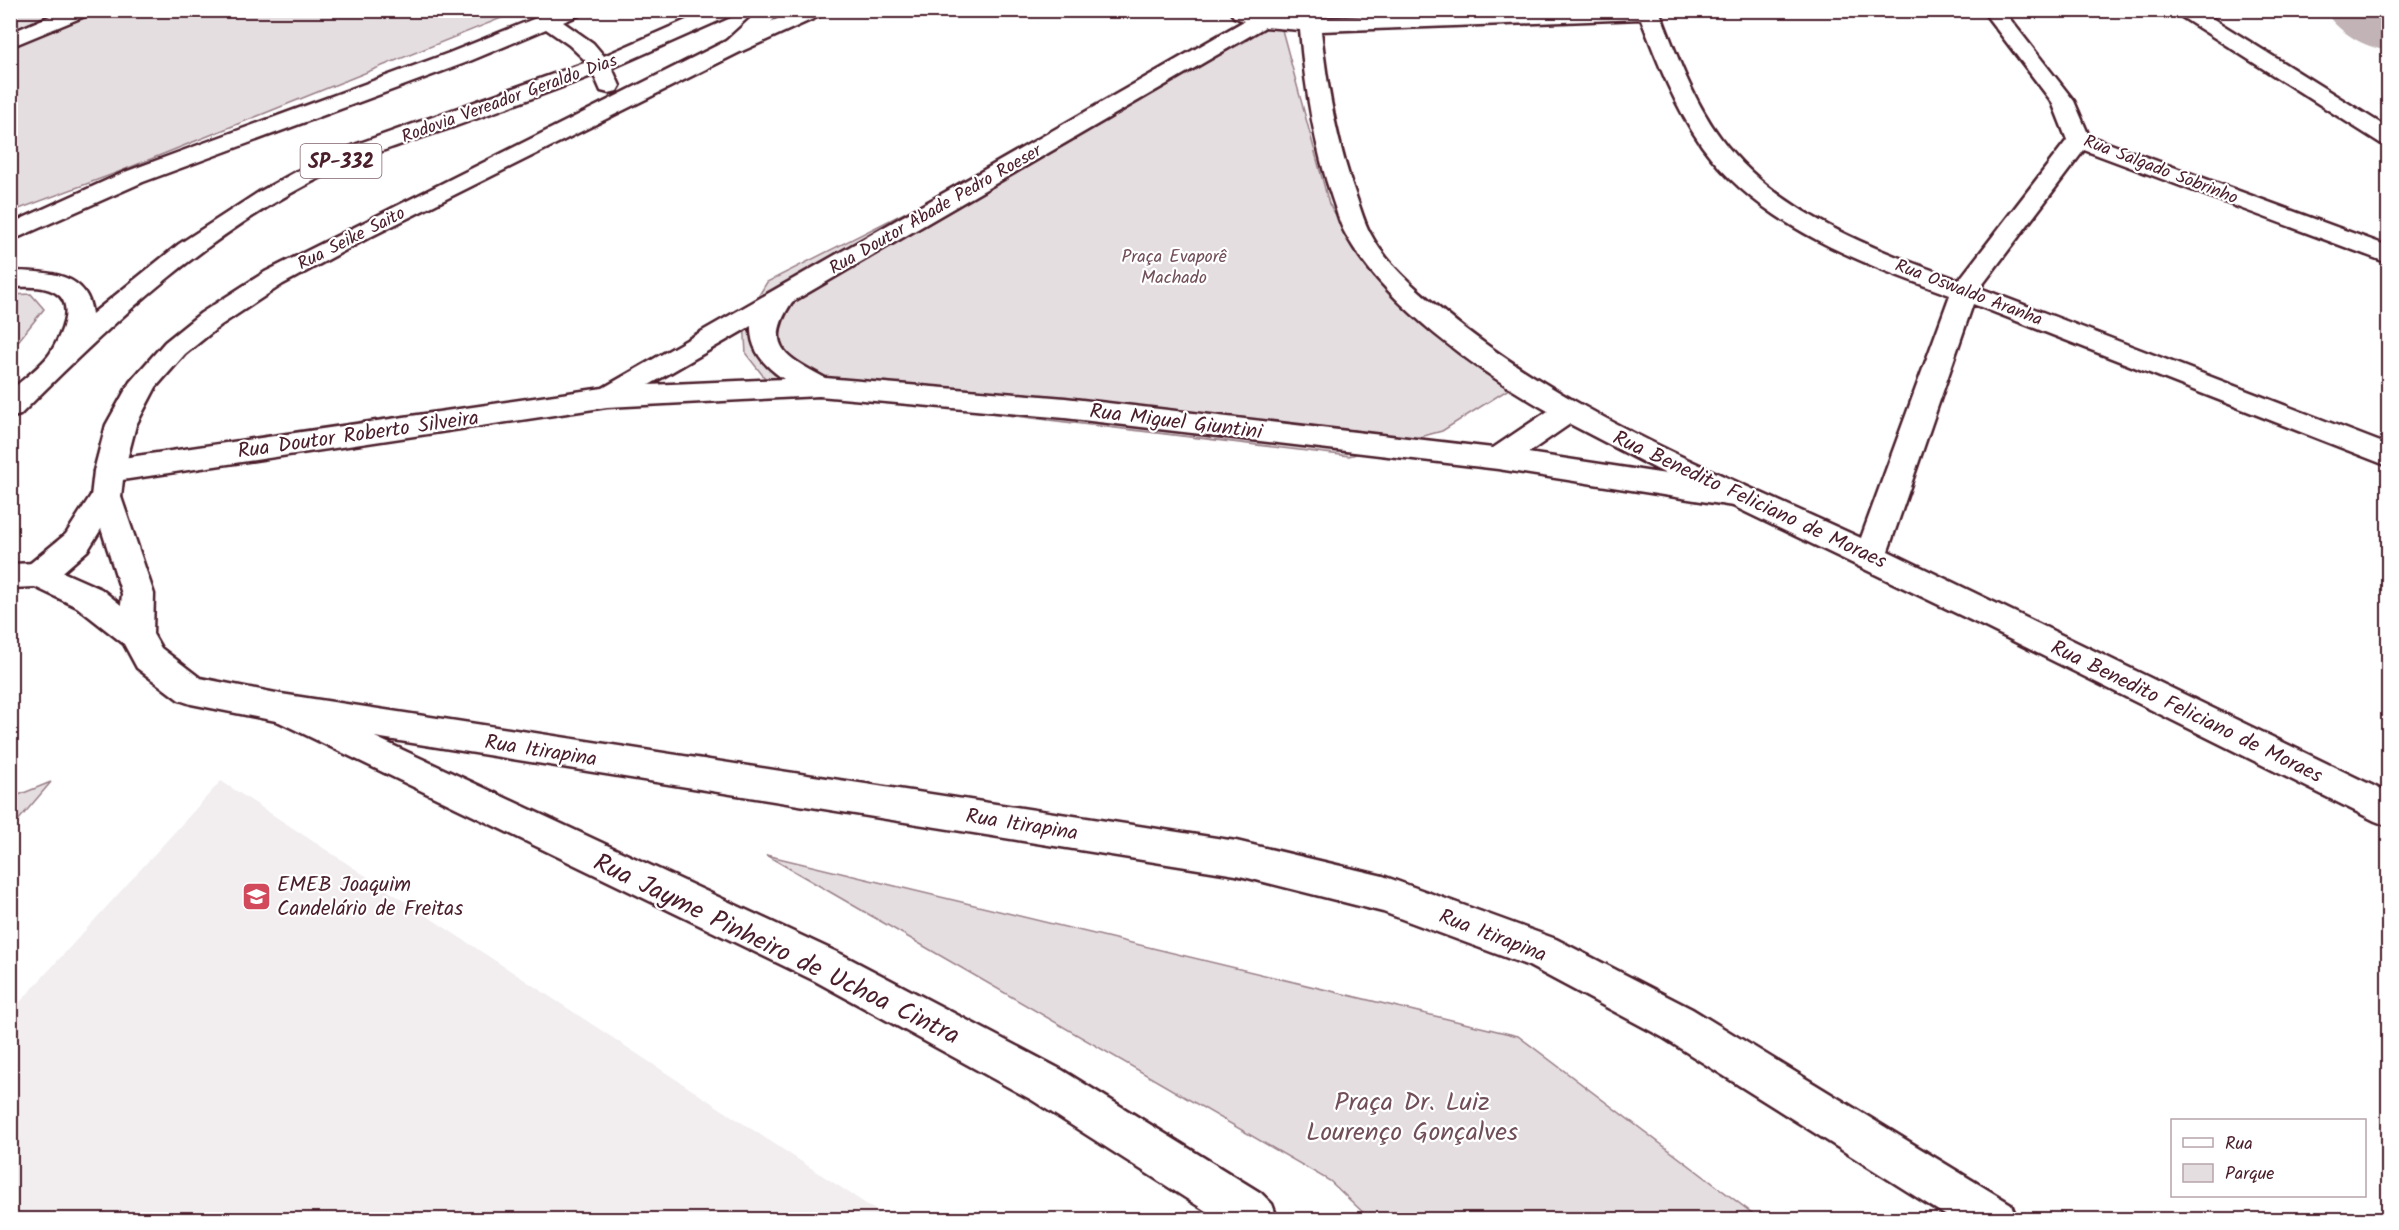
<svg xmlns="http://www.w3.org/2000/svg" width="2399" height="1230" viewBox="0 0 2399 1230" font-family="Kalam,sans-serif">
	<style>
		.built { fill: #f2eeef }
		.green { fill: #e5dee0; stroke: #987e86; stroke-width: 1.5 }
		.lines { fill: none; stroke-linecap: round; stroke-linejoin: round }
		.river { fill: #c1b3b6; fill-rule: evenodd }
		.minor-casing { stroke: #4a1f2b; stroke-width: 5 }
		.major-casing { stroke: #4a1f2b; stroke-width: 5 }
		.minor { fill: #fff; fill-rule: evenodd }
		.major { fill: #fff; fill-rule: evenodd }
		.labels { text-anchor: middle; stroke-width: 4.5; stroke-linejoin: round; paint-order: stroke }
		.far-street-label { font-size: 18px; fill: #4a1f2b; stroke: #fff }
		.far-park-label { font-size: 18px; fill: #714f58; stroke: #fff }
		.shield { fill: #fff; stroke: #80626b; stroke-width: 1.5 }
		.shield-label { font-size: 20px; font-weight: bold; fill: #4a1f2b }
		.street-label { font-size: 21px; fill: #4a1f2b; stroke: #fff }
		.poi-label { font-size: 21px; fill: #4a1f2b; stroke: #fff; text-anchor: start }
		.near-street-label { font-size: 26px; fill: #4a1f2b; stroke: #fff }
		.near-park-label { font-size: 26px; fill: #714f58; stroke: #fff }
	</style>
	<rect width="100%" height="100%" fill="#fff"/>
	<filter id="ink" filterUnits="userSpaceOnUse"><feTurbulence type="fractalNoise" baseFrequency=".0167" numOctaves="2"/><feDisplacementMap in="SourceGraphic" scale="12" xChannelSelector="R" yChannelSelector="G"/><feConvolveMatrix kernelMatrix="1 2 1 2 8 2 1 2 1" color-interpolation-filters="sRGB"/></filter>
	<g filter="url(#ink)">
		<path class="built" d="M221 781 889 1219H11V1012Z"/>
		<path class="green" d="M11 11H519L116 173 11 212Z
			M1278 15 1329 204 1373 271 1431 330 1509 389 1442 431 1349 456 772 387 746 354 744 320 767 282 1246 41Z
			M31 294 44 309 11 350V295Z
			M51 782 11 829V798Z
			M766 855 1518 1036 1760 1219H1370L1330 1181Z"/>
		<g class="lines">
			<path class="river" d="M2324 10H2388V51C2362 46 2339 33 2324 10Z"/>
			<defs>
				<path id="minor" d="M64 10H93L90 14 10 47V33Z
					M798 10H827L824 14 742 51 734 52 726 51 723 46 726 41Z
					M1232 10C1255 10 1277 15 1299 18V10H1319L1320 18 1525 10H1659C1676 53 1692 99 1720 137 1776 213 1873 249 1959 280L2067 140 2052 102 1982 10H2003L2074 101 2089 136 2388 246V263L2084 150 1980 288 2388 445V466L1973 304 1888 551 2388 793V826L2375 821 1987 628 1733 506 1498 469 1065 418 819 396 607 407 109 482 98 479 94 471 98 463 109 460 603 388 1244 21 1234 17 1231 13ZM1641 19C1658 63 1675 107 1702 146 1760 226 1861 263 1950 295L1861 538C1717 472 1567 414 1444 312 1417 290 1386 264 1370 233 1364 222 1361 210 1357 199 1337 145 1327 88 1321 31ZM1265 27 1300 30C1305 88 1314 146 1333 201 1337 212 1340 225 1346 235 1385 305 1479 372 1548 411L1493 448 1065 398 825 378C787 357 762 347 792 302ZM751 326C750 350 765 367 784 379L649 385ZM1570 424 1666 474 1528 453Z
					M106 486 117 489 121 497 88 550 49 584 38 587 27 584 22 575 27 566 66 534 95 489Z
					M287 696 843 955 1062 1070 1261 1193 1272 1204 1278 1220H1220L1032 1100 815 981 275 720 270 710 275 700Z"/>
				<path id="major" d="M556 10H585L582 14 563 22 593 43 604 56 709 10H737L734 14 612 68 620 86 617 91 609 93 601 91 594 75C547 93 500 110 453 127 413 140 372 153 334 171 213 228 113 321 20 415L10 418V391C22 380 43 365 51 352 60 337 76 305 56 293 44 285 25 287 10 287V271C45 272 88 271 92 314L179 244 259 192 301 169 357 144 587 62 569 45 546 29 465 63 143 182 10 241V224L125 172 449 53Z
					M760 10H783L742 51 368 238 283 284 221 325 185 354 156 387 136 425 124 471 121 497 154 594 153 634 161 648 200 678 281 694 1236 841 1383 876 1556 939 1692 1009 2011 1204 2017 1220H1953L1662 1037 1529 966 1383 912 1236 875 281 722 191 704 179 700 137 668 124 644 77 607 35 587 10 588V564L38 563 49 566 101 589 121 605 122 594 91 497 94 471 106 425 130 382 165 342 201 313 265 272 726 41Z
					M2174 10H2199L2388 128V145L2380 143 2177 14Z"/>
			</defs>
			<use href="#minor" class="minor-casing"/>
			<use href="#major" class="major-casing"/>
			<use href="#minor" class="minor"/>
			<use href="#major" class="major"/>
		</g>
	</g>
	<defs>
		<symbol id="school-square" viewBox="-11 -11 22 22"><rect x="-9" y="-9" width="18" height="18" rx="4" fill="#d1495b" stroke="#fff"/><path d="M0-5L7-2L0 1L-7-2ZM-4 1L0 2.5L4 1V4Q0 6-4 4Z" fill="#fff"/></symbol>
	</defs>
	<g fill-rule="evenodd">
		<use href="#school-square" x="240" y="880" width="33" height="33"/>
	</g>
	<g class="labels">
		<g class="far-street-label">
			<text transform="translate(509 98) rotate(-20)" y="6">Rodovia Vereador Geraldo Dias</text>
			<text transform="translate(2161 169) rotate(21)" y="6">Rua Salgado Sobrinho</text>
			<text transform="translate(935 209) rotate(-30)" y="6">Rua Doutor Abade Pedro Roeser</text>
			<text transform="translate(351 238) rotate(-27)" y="6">Rua Seike Saito</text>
			<text transform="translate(1969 292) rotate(21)" y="6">Rua Oswaldo Aranha</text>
		</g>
		<g class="far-park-label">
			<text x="1174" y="262">Praça Evaporê<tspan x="1174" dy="21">Machado</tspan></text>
		</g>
		<rect class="shield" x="300.5" y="144" width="81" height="34" rx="4.5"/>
		<g class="shield-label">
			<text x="341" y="168">SP-332</text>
		</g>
		<g class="street-label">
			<text transform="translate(1176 421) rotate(7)" y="7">Rua Miguel Giuntini</text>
			<text transform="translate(358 434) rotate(-8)" y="7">Rua Doutor Roberto Silveira</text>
			<text transform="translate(1750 499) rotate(25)" y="7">Rua Benedito Feliciano de Moraes</text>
			<text transform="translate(2187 711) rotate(26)" y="7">Rua Benedito Feliciano de Moraes</text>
			<text transform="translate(541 750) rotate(9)" y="7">Rua Itirapina</text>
			<text transform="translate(1022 824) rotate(9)" y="7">Rua Itirapina</text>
			<text transform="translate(1493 935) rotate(21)" y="7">Rua Itirapina</text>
		</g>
		<g class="poi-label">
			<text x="277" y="891">EMEB Joaquim<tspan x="277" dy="24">Candelário de Freitas</tspan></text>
		</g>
		<g class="near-street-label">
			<text transform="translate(777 948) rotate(26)" y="9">Rua Jayme Pinheiro de Uchoa Cintra</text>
		</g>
		<g class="near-park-label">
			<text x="1412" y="1110">Praça Dr. Luiz<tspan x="1412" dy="30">Lourenço Gonçalves</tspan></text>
		</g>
	</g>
	<rect width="2399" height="1230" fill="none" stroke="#fff" stroke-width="36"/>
	<rect x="18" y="18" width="2363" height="1194" fill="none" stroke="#4a1f2b" stroke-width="2" filter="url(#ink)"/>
	<rect x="2171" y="1119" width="195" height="78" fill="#ffffff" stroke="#b7a5aa" stroke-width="1.5"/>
	<rect x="2183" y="1138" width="30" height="9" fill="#ffffff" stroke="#b7a5aa" stroke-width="1.5"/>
	<text x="2225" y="1149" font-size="18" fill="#4a1f2b">Rua</text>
	<rect x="2183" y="1164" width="30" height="18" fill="#e5dee0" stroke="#b7a5aa" stroke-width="1.5"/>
	<text x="2225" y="1179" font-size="18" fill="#4a1f2b">Parque</text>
</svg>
